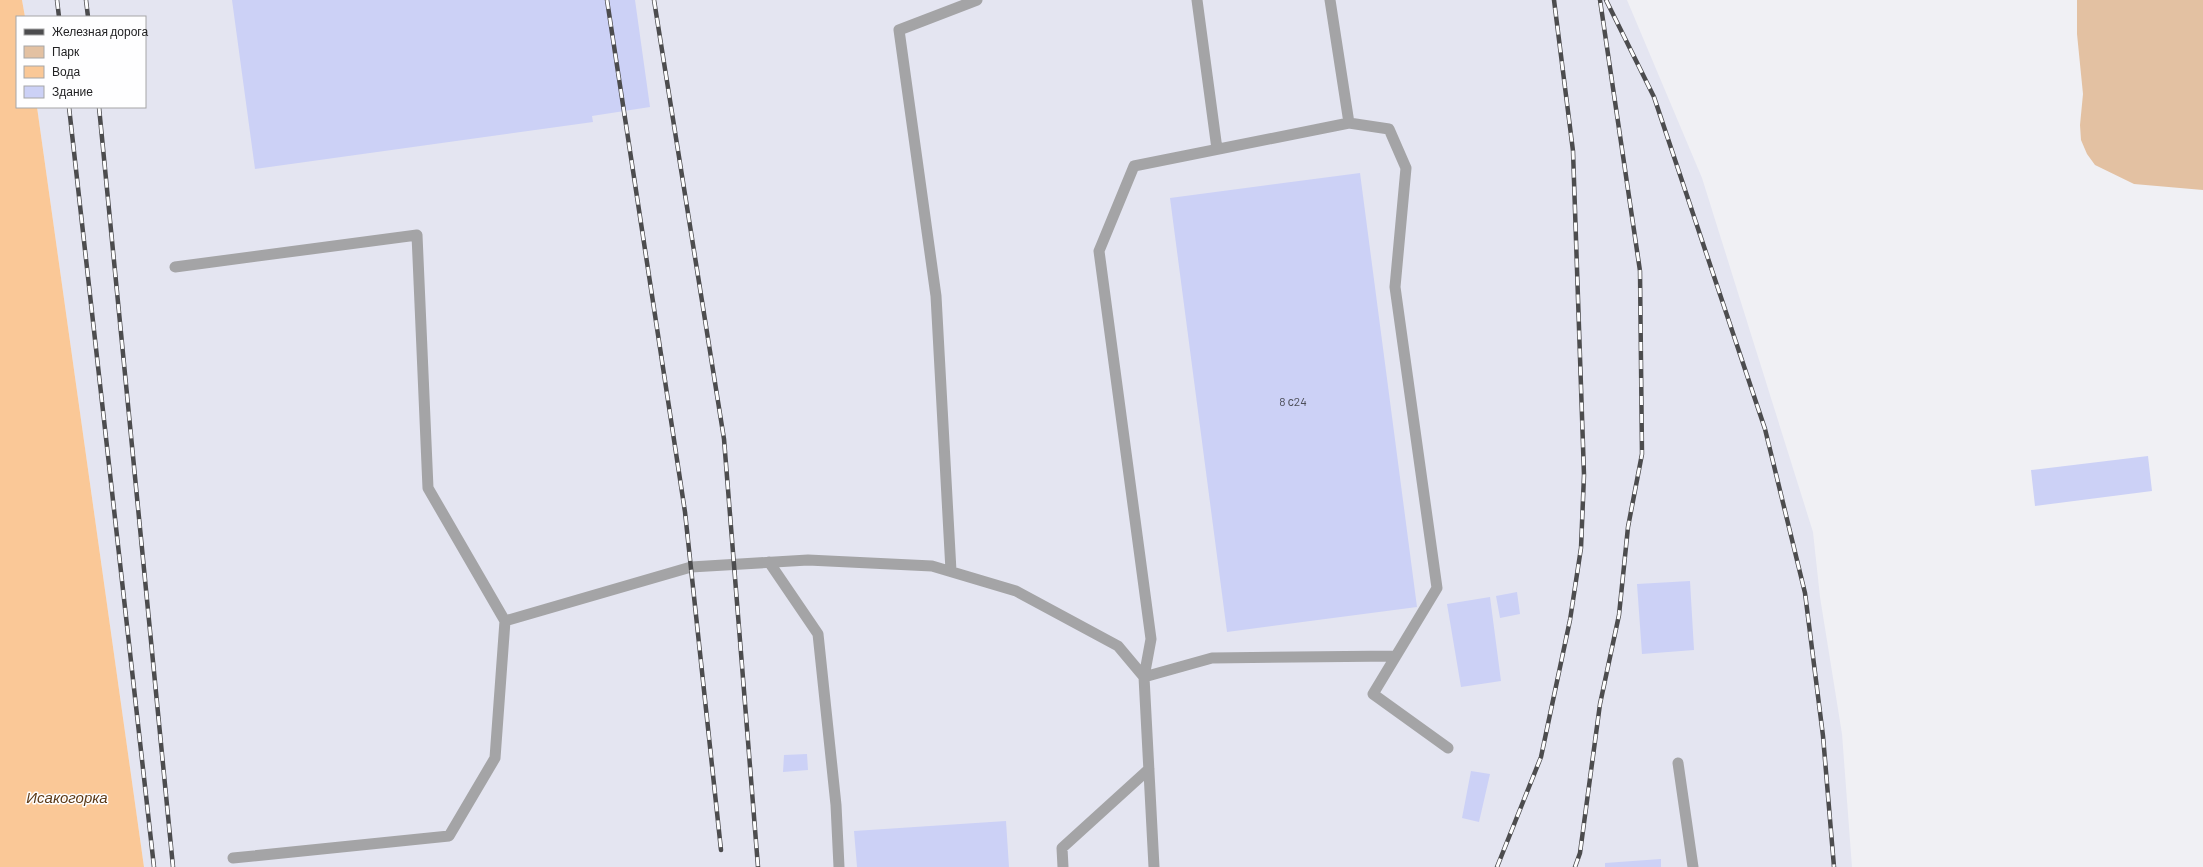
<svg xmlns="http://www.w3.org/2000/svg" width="2203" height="867" viewBox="0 0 2203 867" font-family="Barlow,sans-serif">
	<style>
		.built { fill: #e4e5f1 }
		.green { fill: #e3c1a2 }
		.water { fill: #fac897 }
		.building { fill: #ccd1f6 }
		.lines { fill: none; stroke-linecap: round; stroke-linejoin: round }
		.service { stroke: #a4a4a6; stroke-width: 11 }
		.rail-casing { stroke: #4c4c4e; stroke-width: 4.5 }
		.rail { stroke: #fefeff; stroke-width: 3; stroke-dasharray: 9; stroke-linecap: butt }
		.labels { text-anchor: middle; stroke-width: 3; stroke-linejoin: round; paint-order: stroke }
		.number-label { font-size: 12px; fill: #4c4e58 }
		.water-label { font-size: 15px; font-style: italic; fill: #5d3b17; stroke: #fefeff }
	</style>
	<rect width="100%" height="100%" fill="#f0f0f4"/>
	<path class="built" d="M22 0H1627L1702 178 1813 532 1820 597 1842 734 1852 867H144L37 107H145V17H25Z"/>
	<path class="green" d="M2077 0H2203V190L2134 184 2095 165 2087 154 2081 140 2080 125 2083 94 2077 34Z"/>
	<path class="water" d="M0 0H22L25 17H17V107H37L144 867H0Z"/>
	<path class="building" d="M232 0H635L650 107 592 116 593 122 255 169Z
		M1360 173 1417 607 1227 632 1170 198Z
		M2148 456 2152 491 2035 506 2031 470Z
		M1690 581 1694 650 1642 654 1637 584Z
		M1517 592 1520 614 1500 618 1496 596Z
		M1490 597 1501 681 1461 687 1447 604Z
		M807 754 808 770 783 772 784 755Z
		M1471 771 1490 774 1479 822 1462 818Z
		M1006 821 1009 867H857L854 831Z
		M1661 859V867H1605V863Z"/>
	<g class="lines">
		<path class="service" d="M1197 0 1217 149
			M1330 0 1349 123
			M175 267 417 235 428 488 505 621 495 758 449 836 233 858
			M769 562 818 634 836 805 839 867
			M951 571 936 296 899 30 977 0
			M505 621 691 567 808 560 932 566 1016 591 1118 646 1144 677 1154 867
			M1396 656 1212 658 1144 677 1151 639 1099 251 1134 166 1349 123 1389 129 1406 168 1395 287 1437 588 1373 694 1448 748
			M1678 763 1693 867
			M1063 867 1062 848 1149 769"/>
		<defs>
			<path id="rail" d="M57 0 59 17
				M86 0 88 17
				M607 0 685 512 721 850
				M654 0 724 439 758 867
				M1606 0 1654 97 1765 429 1805 593 1823 736 1834 867
				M69 107 154 867
				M99 107 173 867
				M1497 867 1541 757 1570 620 1581 548 1584 475 1573 151 1554 0
				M1575 867 1580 853 1600 704 1619 615 1628 527 1642 454 1640 271 1600 0"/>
		</defs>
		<use href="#rail" class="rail-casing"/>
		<use href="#rail" class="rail"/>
	</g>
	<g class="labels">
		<g class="number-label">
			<text x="1293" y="406">8 с24</text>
		</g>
		<g class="water-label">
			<text x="67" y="803">Исакогорка</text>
		</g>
	</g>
	<rect x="16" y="16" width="130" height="92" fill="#fefeff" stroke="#a6a6a7"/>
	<rect x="24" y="29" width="20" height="6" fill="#4c4c4e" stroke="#a6a6a7"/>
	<text x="52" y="36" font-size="12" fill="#222224">Железная дорога</text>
	<rect x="24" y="46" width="20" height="12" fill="#e3c1a2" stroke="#a6a6a7"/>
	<text x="52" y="56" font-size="12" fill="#222224">Парк</text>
	<rect x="24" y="66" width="20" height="12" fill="#fac897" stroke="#a6a6a7"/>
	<text x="52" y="76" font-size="12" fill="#222224">Вода</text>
	<rect x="24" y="86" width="20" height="12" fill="#ccd1f6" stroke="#a6a6a7"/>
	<text x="52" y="96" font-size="12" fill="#222224">Здание</text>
</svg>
